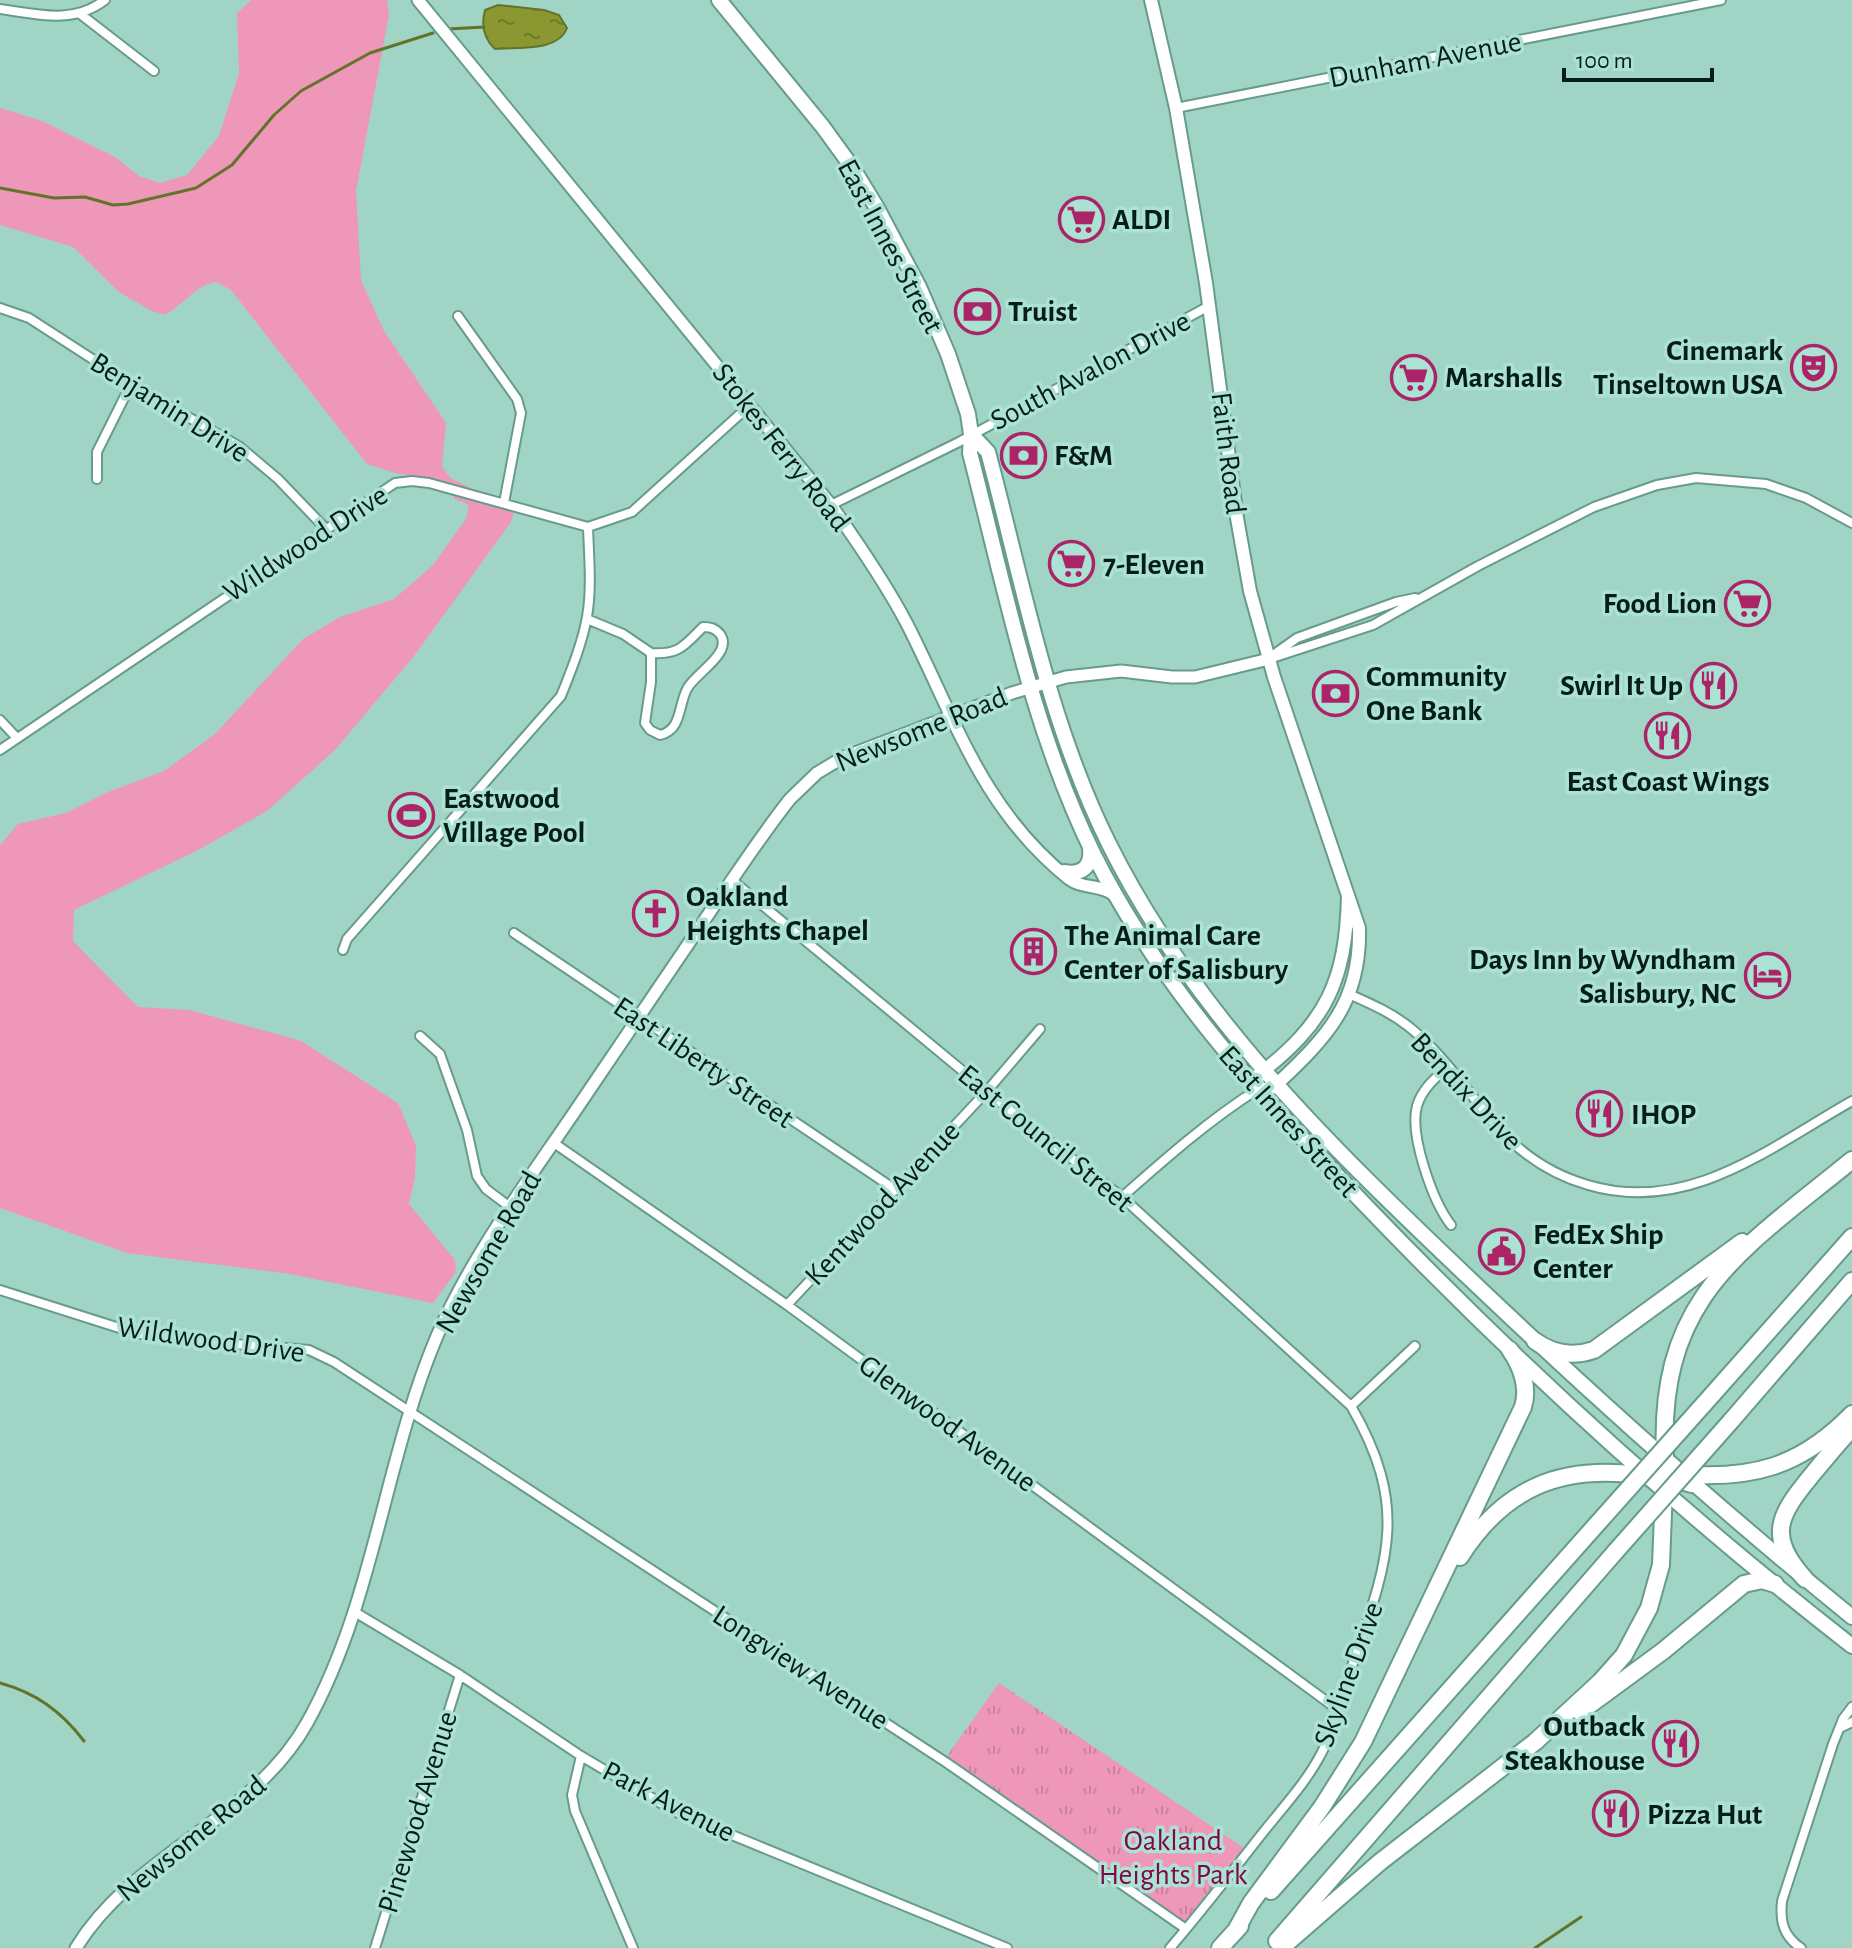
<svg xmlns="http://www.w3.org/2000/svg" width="1852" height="1948" viewBox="0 0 1852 1948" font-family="'Alegreya Sans',sans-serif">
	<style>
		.grass { fill: #ee97b8 }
		.park { fill: url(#park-tufts) }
		.water { fill: url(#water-ripples); stroke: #63732a; stroke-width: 2 }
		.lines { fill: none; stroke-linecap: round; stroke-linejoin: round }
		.stream { stroke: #63732a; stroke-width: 3 }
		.minor-casing { stroke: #679b8d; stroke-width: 12 }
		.tertiary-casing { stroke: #679b8d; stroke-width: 15 }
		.secondary-casing { stroke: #679b8d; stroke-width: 16 }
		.primary-casing { stroke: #679b8d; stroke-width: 18 }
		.motorway-casing { stroke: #679b8d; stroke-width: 20 }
		.minor { stroke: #fff; stroke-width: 8 }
		.tertiary { stroke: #fff; stroke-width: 11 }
		.secondary { stroke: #fff; stroke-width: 12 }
		.primary { stroke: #fff; stroke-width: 14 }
		.motorway { stroke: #fff; stroke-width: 16 }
		.motorway-bridge-casing { stroke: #679b8d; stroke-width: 20; stroke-linecap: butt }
		.motorway-bridge { stroke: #fff; stroke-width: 16 }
		.labels { text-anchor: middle; stroke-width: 7; stroke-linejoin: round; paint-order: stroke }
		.street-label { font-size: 30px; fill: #071d18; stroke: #ace2d3 }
		.poi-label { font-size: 30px; font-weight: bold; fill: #071d18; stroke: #ace2d3; text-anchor: start }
		.park-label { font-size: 30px; fill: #81094a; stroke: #ace2d3 }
	</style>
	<defs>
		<pattern id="park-tufts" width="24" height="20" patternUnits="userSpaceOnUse" patternTransform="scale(2)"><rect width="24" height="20" fill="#ee97b8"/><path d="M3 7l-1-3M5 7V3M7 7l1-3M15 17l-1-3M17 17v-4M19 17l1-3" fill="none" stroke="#cb829d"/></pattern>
		<pattern id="water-ripples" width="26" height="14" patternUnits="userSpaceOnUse" patternTransform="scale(2)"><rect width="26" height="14" fill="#8b9831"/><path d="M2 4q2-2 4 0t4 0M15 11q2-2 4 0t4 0" fill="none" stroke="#707b29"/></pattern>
	</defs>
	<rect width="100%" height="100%" fill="#a0d5c6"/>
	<path class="grass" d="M251 0H387L389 15 356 191 361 280 384 331 446 423 442 466 450 478 475 490 492 494 490 506 514 512 511 522 414 656 335 750 267 811 198 850 74 910 73 941 138 1007 190 1010 301 1041 398 1103 416 1146 415 1177 409 1204 455 1260 456 1272 433 1303 290 1274 127 1253 0 1208V845L18 824 66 813 108 792 164 771 215 734 303 639 340 617 394 599 433 565 466 519 469 505 455 499 445 481 395 473 367 464 231 290 216 282C196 285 183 305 165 315L152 311 119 292 73 247 0 225V108L42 121 115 157 139 176 160 183 187 175 219 136 239 73 237 13Z"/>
	<path class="park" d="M999 1683 1244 1848 1184 1922 947 1756Z"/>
	<path class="water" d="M498 5 544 10 559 15 567 28C558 52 517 47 495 49 483 38 481 25 485 10Z"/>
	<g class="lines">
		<path class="stream" d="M448 29 484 27
			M0 188 54 198 85 197 113 205 128 204 196 188 232 165 274 115 301 91 370 53 433 33
			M0 1683C36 1693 61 1711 84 1741
			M1535 1948 1581 1917"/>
		<defs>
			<path id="minor" d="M0 9C37 14 72 25 105 0
				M79 13 154 71
				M1176 108 1721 0
				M0 308 29 318 131 384 240 447 278 479 325 528
				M458 316 517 399 521 413 504 503
				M97 479V452L131 384
				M831 505 959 442 1209 306
				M587 619 623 634 651 653
				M703 627C710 627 715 628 720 634 734 653 694 674 687 689 678 706 682 730 660 735L650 730 645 723 651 682V653C679 655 684 646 703 627Z
				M1276 653 1297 638 1396 602 1415 598
				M1269 659 1373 625 1478 566 1594 507 1657 485 1696 478 1766 484 1806 498 1852 523
				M0 720 17 738
				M0 750 395 483 412 481 429 483 588 527 632 512 750 405
				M732 880 1028 1125 1122 1197 1351 1406C1410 1508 1388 1561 1352 1666 1343 1694 1336 1726 1322 1752 1308 1780 1285 1805 1265 1830 1234 1869 1203 1910 1170 1948
				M514 933 896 1190
				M343 950 347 939 561 696C571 671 582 644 587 617 592 588 589 557 588 527
				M1349 994C1369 1003 1390 1012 1408 1026 1441 1052 1466 1089 1493 1122 1519 1153 1549 1174 1588 1185 1688 1215 1769 1148 1852 1101
				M420 1036 440 1054 467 1130 477 1176 486 1189 510 1207
				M1448 1067C1435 1078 1422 1089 1417 1106 1409 1135 1433 1202 1451 1225
				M554 1143 787 1305 1337 1709
				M1122 1197C1165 1159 1209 1120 1258 1089
				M0 1290 135 1333 174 1339 309 1350 334 1362 947 1763 1186 1929
				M787 1305 987 1091 1040 1029
				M1351 1406 1415 1346
				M353 1611 460 1675 581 1756 676 1812 1007 1948
				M1840 1728 1852 1722
				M581 1756 572 1795 575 1811 633 1948
				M375 1948 460 1675
				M1801 1948C1783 1936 1780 1921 1782 1901L1833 1744 1843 1719 1852 1707"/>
			<path id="tertiary" d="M418 0 831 505C858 543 885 582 907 624 956 720 981 808 1069 879 1082 889 1101 884 1114 895
				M76 1948C133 1854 253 1820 307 1723 374 1603 384 1461 437 1336 475 1248 537 1169 590 1089 631 1028 673 967 714 906 739 870 763 833 790 799L817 773 842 758 1012 693 1066 677 1121 671 1172 677H1195L1269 659"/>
			<path id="secondary" d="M1151 0 1176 108 1206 283 1237 518 1250 591 1274 677 1359 928C1361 1002 1327 1037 1277 1084L1270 1089H1258L1257 1076C1327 1022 1346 981 1348 895"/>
			<path id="primary" d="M719 0 823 127 852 167 877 208 919 287 948 354 968 414 971 434 970 453C1005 588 1032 730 1094 855 1162 991 1266 1101 1370 1210 1520 1366 1681 1513 1852 1646
				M971 434 988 452C1023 583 1048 722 1109 844 1194 1015 1334 1150 1471 1280 1594 1397 1720 1510 1852 1617
				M1064 872C1082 875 1092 867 1090 848"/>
			<path id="motorway" d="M1535 1341C1553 1354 1573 1357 1594 1350L1742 1242
				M1712 1395 1852 1237
				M1731 1421 1852 1281
				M1665 1455C1658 1296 1742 1250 1852 1160
				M1679 1474C1752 1480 1800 1467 1852 1414
				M1460 1557C1503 1489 1559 1465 1638 1475 1656 1478 1675 1479 1692 1484
				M1805 1579C1766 1536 1779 1515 1811 1476 1825 1459 1838 1443 1852 1428
				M1580 1712 1663 1651 1744 1584 1762 1580 1775 1584
				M1271 1891 1597 1524
				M1235 1932 1251 1903 1322 1807 1363 1742 1523 1407C1529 1388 1522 1367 1510 1350
				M1277 1941 1616 1551
				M1220 1948 1240 1926
				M1281 1948 1380 1862 1535 1742 1600 1682 1624 1655 1649 1608 1661 1565 1664 1488 1662 1468 1656 1451"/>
		</defs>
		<use href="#minor" class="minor-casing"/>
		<use href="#tertiary" class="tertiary-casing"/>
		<use href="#secondary" class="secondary-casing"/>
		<use href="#primary" class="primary-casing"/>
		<use href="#motorway" class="motorway-casing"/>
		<use href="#minor" class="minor"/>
		<use href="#tertiary" class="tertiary"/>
		<use href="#secondary" class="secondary"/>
		<use href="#primary" class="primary"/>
		<use href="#motorway" class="motorway"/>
		<defs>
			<path id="motorway-bridge" d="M1597 1524 1712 1395
				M1616 1551 1731 1421"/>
		</defs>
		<use href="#motorway-bridge" class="motorway-bridge-casing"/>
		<use href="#motorway-bridge" class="motorway-bridge"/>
	</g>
	<defs>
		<symbol id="supermarket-ring" viewBox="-11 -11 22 22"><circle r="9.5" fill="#ace2d3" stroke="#ac2468" stroke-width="1.5"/><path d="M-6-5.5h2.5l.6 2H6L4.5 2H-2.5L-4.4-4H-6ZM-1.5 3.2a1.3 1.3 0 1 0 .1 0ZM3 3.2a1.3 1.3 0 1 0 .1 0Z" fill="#ac2468"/></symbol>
		<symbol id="bank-ring" viewBox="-11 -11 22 22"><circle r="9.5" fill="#ace2d3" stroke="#ac2468" stroke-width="1.5"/><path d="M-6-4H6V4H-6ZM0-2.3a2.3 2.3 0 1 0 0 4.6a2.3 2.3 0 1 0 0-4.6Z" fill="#ac2468"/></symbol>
		<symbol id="theatre-ring" viewBox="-11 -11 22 22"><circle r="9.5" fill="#ace2d3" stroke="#ac2468" stroke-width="1.5"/><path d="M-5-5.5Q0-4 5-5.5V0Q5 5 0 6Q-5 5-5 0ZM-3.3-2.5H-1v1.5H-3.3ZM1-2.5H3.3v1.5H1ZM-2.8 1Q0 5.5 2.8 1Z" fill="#ac2468"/></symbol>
		<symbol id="restaurant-ring" viewBox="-11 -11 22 22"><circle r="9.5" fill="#ace2d3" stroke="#ac2468" stroke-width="1.5"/><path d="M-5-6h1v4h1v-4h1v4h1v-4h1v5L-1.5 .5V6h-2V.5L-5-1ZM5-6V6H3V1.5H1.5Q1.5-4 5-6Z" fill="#ac2468"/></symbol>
		<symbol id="stadium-ring" viewBox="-11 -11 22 22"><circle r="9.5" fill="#ace2d3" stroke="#ac2468" stroke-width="1.5"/><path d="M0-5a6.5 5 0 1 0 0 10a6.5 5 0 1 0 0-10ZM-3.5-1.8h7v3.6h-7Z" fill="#ac2468"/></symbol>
		<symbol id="church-ring" viewBox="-11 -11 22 22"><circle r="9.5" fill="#ace2d3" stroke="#ac2468" stroke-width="1.5"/><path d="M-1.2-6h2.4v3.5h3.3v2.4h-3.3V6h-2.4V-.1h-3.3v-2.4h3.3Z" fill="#ac2468"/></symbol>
		<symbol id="building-ring" viewBox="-11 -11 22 22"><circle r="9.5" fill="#ace2d3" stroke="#ac2468" stroke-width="1.5"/><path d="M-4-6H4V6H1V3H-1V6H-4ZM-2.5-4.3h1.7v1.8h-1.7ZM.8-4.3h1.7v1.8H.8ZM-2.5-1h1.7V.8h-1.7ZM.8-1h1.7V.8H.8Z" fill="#ac2468"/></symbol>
		<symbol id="hotel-ring" viewBox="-11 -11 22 22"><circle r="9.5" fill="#ace2d3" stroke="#ac2468" stroke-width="1.5"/><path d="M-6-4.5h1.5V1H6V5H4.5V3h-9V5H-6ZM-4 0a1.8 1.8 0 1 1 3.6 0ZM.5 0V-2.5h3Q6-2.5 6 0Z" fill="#ac2468"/></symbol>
		<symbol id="civic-ring" viewBox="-11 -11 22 22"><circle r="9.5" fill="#ace2d3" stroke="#ac2468" stroke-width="1.5"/><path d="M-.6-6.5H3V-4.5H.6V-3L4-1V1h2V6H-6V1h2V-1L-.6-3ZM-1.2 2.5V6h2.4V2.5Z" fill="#ac2468"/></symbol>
	</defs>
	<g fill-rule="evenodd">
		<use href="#supermarket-ring" x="1056" y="194" width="51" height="51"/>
		<use href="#bank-ring" x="952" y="286" width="51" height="51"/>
		<use href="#theatre-ring" x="1788" y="342" width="51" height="51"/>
		<use href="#supermarket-ring" x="1388" y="352" width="51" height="51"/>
		<use href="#bank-ring" x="998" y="430" width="51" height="51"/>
		<use href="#supermarket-ring" x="1046" y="538" width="51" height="51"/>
		<use href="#supermarket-ring" x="1722" y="578" width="51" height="51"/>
		<use href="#restaurant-ring" x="1688" y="660" width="51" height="51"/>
		<use href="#bank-ring" x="1310" y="668" width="51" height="51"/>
		<use href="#restaurant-ring" x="1642" y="710" width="51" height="51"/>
		<use href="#stadium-ring" x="386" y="790" width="51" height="51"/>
		<use href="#church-ring" x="630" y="888" width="51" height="51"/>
		<use href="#building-ring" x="1008" y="926" width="51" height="51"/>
		<use href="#hotel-ring" x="1742" y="950" width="51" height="51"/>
		<use href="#restaurant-ring" x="1574" y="1088" width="51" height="51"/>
		<use href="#civic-ring" x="1476" y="1226" width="51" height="51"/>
		<use href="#restaurant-ring" x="1650" y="1718" width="51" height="51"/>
		<use href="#restaurant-ring" x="1590" y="1788" width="51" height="51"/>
	</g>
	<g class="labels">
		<g class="street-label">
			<text transform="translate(1425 59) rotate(-11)" y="10">Dunham Avenue</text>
			<text transform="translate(891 246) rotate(62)" y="10">East Innes Street</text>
			<text transform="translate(1090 370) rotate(-28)" y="10">South Avalon Drive</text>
			<text transform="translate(170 407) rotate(32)" y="10">Benjamin Drive</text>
			<text transform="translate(782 447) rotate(52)" y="10">Stokes Ferry Road</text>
			<text transform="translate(1229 453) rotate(83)" y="10">Faith Road</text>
			<text transform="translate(305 543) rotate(-33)" y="10">Wildwood Drive</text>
			<text transform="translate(921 729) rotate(-22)" y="10">Newsome Road</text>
			<text transform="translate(704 1062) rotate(34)" y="10">East Liberty Street</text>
			<text transform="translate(1467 1091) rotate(47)" y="10">Bendix Drive</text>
			<text transform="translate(1289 1121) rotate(48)" y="10">East Innes Street</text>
			<text transform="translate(1046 1138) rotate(39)" y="10">East Council Street</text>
			<text transform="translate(882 1203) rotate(-47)" y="10">Kentwood Avenue</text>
			<text transform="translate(488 1252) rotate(-60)" y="10">Newsome Road</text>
			<text transform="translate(211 1339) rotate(8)" y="10">Wildwood Drive</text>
			<text transform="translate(948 1423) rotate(36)" y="10">Glenwood Avenue</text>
			<text transform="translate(801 1667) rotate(33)" y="10">Longview Avenue</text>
			<text transform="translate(1348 1674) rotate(-70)" y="10">Skyline Drive</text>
			<text transform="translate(669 1801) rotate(27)" y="10">Park Avenue</text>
			<text transform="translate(417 1812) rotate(-73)" y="10">Pinewood Avenue</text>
			<text transform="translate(191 1838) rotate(-39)" y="10">Newsome Road</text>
		</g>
		<g class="poi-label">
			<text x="1112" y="229">ALDI</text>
			<text x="1008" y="321">Truist</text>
			<text x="1783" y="360" text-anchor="end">Cinemark<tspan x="1783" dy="34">Tinseltown USA</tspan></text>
			<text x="1445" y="387">Marshalls</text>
			<text x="1054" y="465">F&amp;M</text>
			<text x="1103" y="574">7-Eleven</text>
			<text x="1717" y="613" text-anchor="end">Food Lion</text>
			<text x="1366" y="686">Community<tspan x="1366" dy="34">One Bank</tspan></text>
			<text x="1683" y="695" text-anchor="end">Swirl It Up</text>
			<text x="1668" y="791" text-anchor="middle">East Coast Wings</text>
			<text x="443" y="808">Eastwood<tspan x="443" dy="34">Village Pool</tspan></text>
			<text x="686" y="906">Oakland<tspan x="686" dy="34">Heights Chapel</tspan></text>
			<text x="1064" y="945">The Animal Care<tspan x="1064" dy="34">Center of Salisbury</tspan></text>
			<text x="1736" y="969" text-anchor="end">Days Inn by Wyndham<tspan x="1736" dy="34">Salisbury, NC</tspan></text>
			<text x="1631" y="1124">IHOP</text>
			<text x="1533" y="1244">FedEx Ship<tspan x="1533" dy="34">Center</tspan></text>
			<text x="1645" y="1736" text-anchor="end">Outback<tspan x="1645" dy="34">Steakhouse</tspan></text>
			<text x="1647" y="1824">Pizza Hut</text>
		</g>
		<g class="park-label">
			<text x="1173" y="1850">Oakland<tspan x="1173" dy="34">Heights Park</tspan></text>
		</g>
	</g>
	<path d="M1564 68v12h148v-12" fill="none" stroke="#071d18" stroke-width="4"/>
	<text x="1576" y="68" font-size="24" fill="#071d18" stroke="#ace2d3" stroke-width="6" paint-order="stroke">100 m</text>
</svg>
